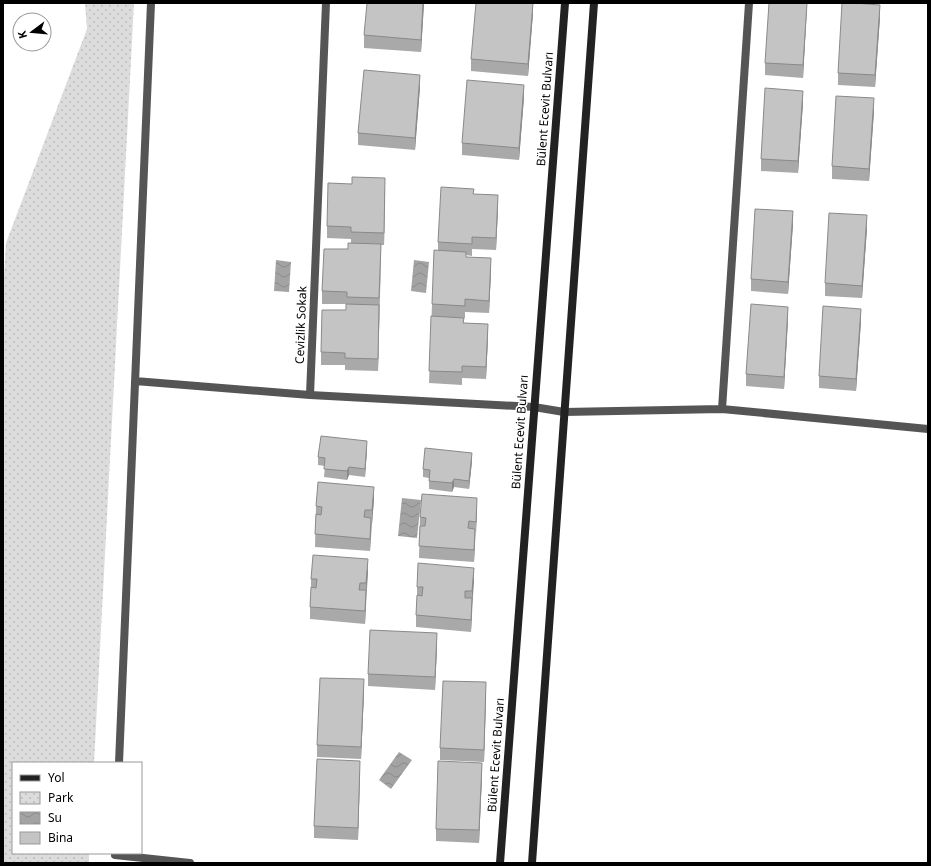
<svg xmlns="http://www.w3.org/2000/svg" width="931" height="866" viewBox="0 0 931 866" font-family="'Noto Sans',sans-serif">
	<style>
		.park { fill: url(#park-dots) }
		.water { fill: url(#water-waves) }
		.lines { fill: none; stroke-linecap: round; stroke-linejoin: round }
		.minor { stroke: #555; stroke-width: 8 }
		.secondary { stroke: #222; stroke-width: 8 }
		.wall { fill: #a9a9a9 }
		.shaded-wall { fill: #898989 }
		.building { fill: #c4c4c4; stroke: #898989 }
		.labels { text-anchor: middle; stroke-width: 3; stroke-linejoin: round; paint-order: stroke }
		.street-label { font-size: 12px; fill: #000; stroke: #fff }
	</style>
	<defs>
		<pattern id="park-dots" width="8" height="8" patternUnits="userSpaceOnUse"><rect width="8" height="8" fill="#dcdcdc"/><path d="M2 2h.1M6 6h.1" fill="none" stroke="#bbb" stroke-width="1.8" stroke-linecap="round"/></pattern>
		<pattern id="water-waves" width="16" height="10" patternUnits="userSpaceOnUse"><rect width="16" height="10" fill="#a3a3a3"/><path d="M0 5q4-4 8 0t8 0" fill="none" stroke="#8b8b8b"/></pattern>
	</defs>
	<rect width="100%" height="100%" fill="#fff"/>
	<path class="park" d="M85 3H134L94 763H13V853H89V863H3V293L6 243 87 29Z"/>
	<path class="water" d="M276 260 291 262 289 292 274 291Z
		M414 260 429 262 426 293 411 291Z
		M402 498 421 500 417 538 398 536Z
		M399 752 412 760 391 789 379 780Z"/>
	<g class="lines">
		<path class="minor" d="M326 3 310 395 534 407 564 412 722 409 928 429
			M135 381 310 395
			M722 409 749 3
			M119 763 151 3
			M115 855 190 863"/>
		<path class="secondary" d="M500 863 565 3
			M532 863 594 3"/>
	</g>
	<path class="wall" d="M424 3 421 52 364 48V35Z
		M807 3 803 78 765 75V63Z
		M533 13 528 76 471 71V59Z
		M880 17 875 87 838 85V73Z
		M420 87 415 150 358 145V133Z
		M524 97 519 160 462 155V143Z
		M803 103 798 173 761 171V159Z
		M874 111 869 181 832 179V166Z
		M385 190 384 245H381L378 371 345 370V365H321V352L346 310V304H322V291L351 243V239L327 238V226Z
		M474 194 498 207 496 250 472 249V256L466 255V257L491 270 489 313 465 312V318L437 317 464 323 488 336 486 379 462 378V385L429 383 432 304 438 250V242Z
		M793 224 788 294 751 291V279Z
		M867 228 862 298 825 296V283Z
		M788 319 784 389 746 386V374Z
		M861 321 856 391 819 388V376Z
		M367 449 365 477 349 475 347 480 324 477 325 466 318 465V457Z
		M472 461 469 489 454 487 452 492 429 489V478L423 477V469Z
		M374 499 370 551 315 547 316 506Z
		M477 510 474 562 419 558 420 517Z
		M368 572 365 624 310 619V607L311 591V579Z
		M474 580 471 632 416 627V615L417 599V587Z
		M437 646 435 690 368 686V674Z
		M364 692 361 759 317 757V745Z
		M486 695 484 762 440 760V748Z
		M360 773 358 840 314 838V826Z
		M482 775 479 843 436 841V829Z"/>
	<path class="shaded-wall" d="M423 3H424L421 52V40Z
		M533 3V13L528 76V64Z
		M807 3V7L803 78V65Z
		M880 5V17L875 87V75Z
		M420 75V87L415 150V138Z
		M524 85V97L519 160V148Z
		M803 91V103L798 173V161Z
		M874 98V111L869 181V169Z
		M385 178V190L384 245V233Z
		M498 195V207L496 250V238Z
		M793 211V224L788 294V282Z
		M867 215V228L862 298V286Z
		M381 244V256L378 371V359Z
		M491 258V270L489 313V301Z
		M788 307V319L784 389V377Z
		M861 309V321L856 391V379Z
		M488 324V336L486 379V367Z
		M367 441V449L365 477V469Z
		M472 453V461L469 489V481Z
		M349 467V475L347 480V471Z
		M454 479V487L452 492V483Z
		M374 487V499L372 523V510Z
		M477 498V510L476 534V522Z
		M371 518V530L370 551V539Z
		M475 529V541L474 562V550Z
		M368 559V572L366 595V583Z
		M474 568V580L472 604V591Z
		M366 590V603L365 624V611Z
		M472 598V611L471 632V620Z
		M437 633V646L435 690V677Z
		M364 679V692L361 759V747Z
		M486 682V695L484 762V750Z
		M360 761V773L358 840V828Z
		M482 763V775L479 843V830Z"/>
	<path class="building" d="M367 3H423L421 40 364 35Z
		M476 3H533L528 64 471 59Z
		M769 3H807L803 65 765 63Z
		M842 3H854L880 5 875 75 838 73Z
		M364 70 420 75 415 138 358 133Z
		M467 80 524 85 519 148 462 143Z
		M765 88 803 91 798 161 761 159Z
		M836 96 874 98 869 169 832 166Z
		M352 177 385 178 384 233 351 232V227L327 226 328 183 352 184Z
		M441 187 474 189 473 194 498 195 496 238 472 237V244L438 242Z
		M755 209 793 211 788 282 751 279Z
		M829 213 867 215 862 286 825 283Z
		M348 243 381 244 379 298 347 297V292L322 291 324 249H348Z
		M434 250 466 252V257L491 258 489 301 465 299V306L432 304Z
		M346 304 379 305 378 359 345 358V353L321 352 322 310H346Z
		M751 304 788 307 784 377 746 374Z
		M823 306 861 309 856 379 819 376Z
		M431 316 464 318 463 323 488 324 486 367 462 366V372L429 371Z
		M321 436 367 441 365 469 349 467 347 471 324 469 325 458 318 457Z
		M425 448 472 453 469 481 454 479 452 483 429 481 430 470 423 469Z
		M318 482 374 487 372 510H365L364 517 371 518 370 539 315 534 316 514 321 515 322 507 316 506Z
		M422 494 477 498 476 522 469 521 468 528 475 529 474 550 419 546 420 526H425L426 518 420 517Z
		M313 555 368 559 366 583H360L359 590H366L365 611 310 607 311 587 316 588 317 579H311Z
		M418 563 474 568 472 591H465V598H472L471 620 416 615 417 595 422 596 423 587H417Z
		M370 630 437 633 435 677 368 674Z
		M320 678 364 679 361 747 317 745Z
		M443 681 486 682 484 750 440 748Z
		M317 759 360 761 358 828 314 826Z
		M438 761 482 763 479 830 436 829Z"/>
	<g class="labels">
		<g class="street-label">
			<text transform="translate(545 109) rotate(-86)" y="4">Bülent Ecevit Bulvarı</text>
			<text transform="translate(301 325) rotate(-88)" y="4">Cevizlik Sokak</text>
			<text transform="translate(520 432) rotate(-86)" y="4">Bülent Ecevit Bulvarı</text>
			<text transform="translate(496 755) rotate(-86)" y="4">Bülent Ecevit Bulvarı</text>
		</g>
	</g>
	<rect width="931" height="866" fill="none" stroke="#000000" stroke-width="8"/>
	<rect x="12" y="762" width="130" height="92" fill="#ffffff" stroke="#999999"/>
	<rect x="20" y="775" width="20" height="6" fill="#222222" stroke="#999999"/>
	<text x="48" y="782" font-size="12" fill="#000000">Yol</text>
	<rect x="20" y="792" width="20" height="12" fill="url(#park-dots)" stroke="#999999"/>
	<text x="48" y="802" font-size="12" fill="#000000">Park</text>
	<rect x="20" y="812" width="20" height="12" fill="url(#water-waves)" stroke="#999999"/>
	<text x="48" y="822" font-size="12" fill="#000000">Su</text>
	<rect x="20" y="832" width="20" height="12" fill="#c4c4c4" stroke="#999999"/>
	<text x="48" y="842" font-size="12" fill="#000000">Bina</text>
	<g transform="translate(32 32) rotate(254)"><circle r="19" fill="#ffffff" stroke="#999999"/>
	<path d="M0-3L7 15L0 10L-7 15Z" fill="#000000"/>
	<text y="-6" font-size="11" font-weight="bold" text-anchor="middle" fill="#000000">K</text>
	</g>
</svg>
